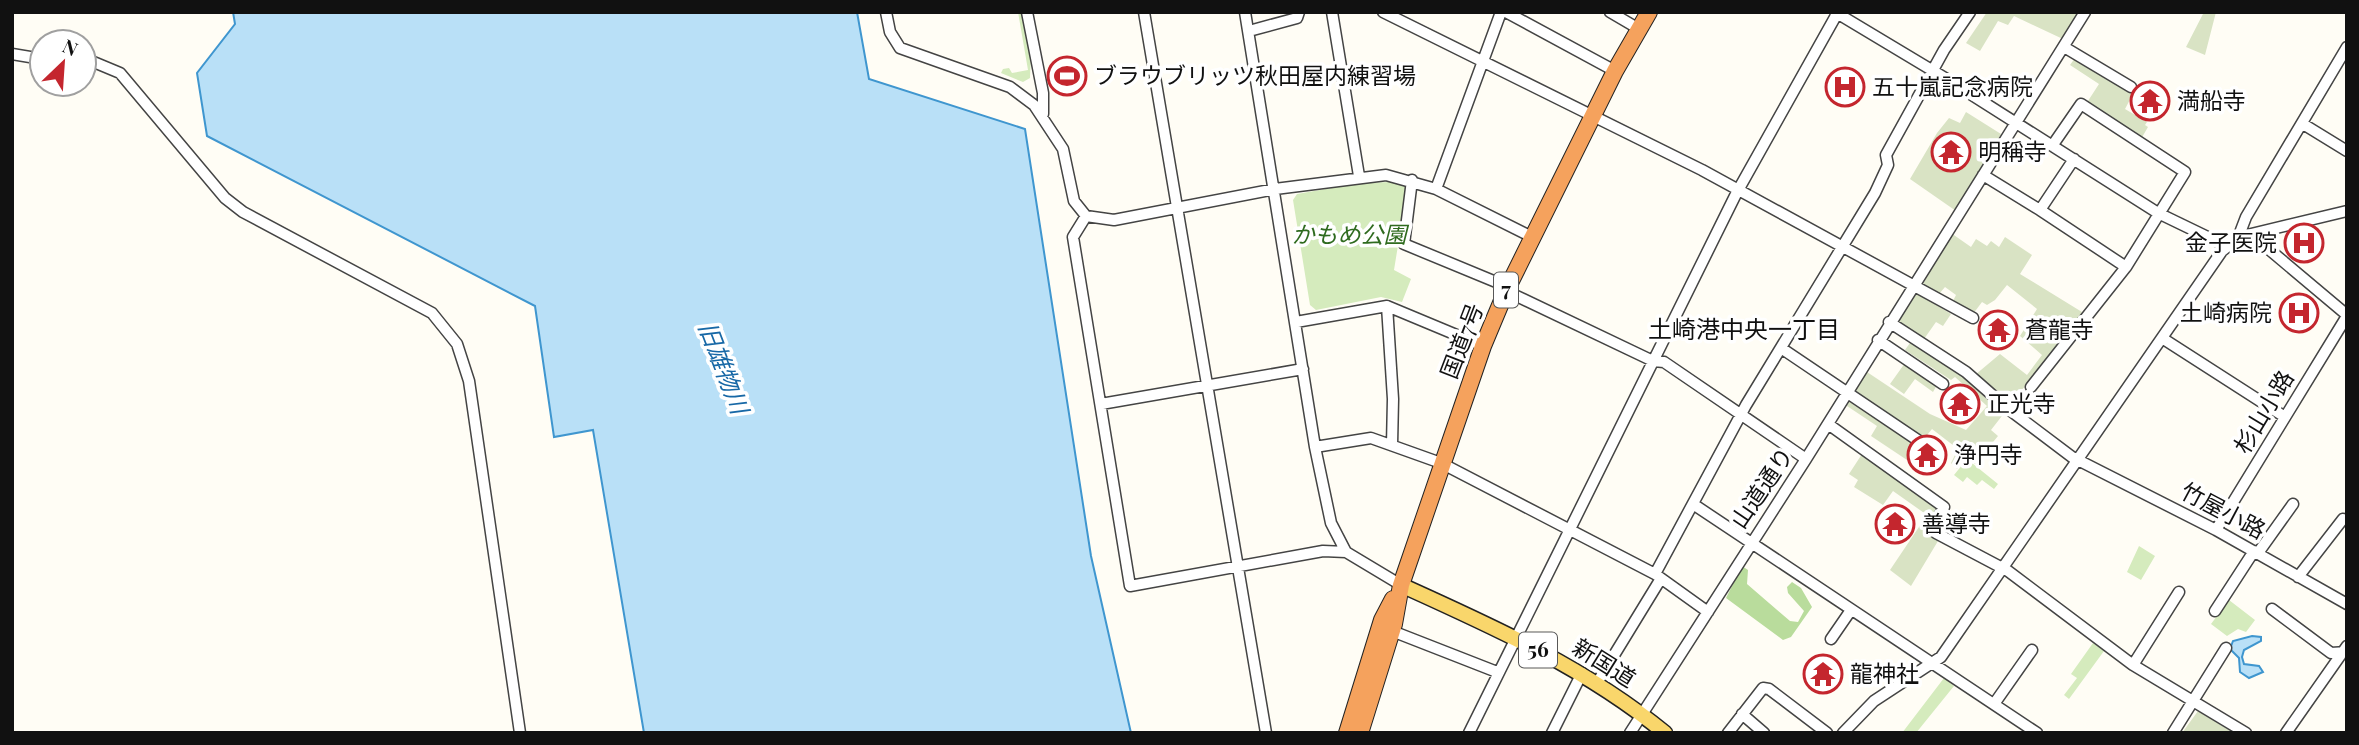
<svg xmlns="http://www.w3.org/2000/svg" width="2359" height="745" viewBox="0 0 2359 745" font-family="'Playfair Display','Noto Sans JP',serif">
	<style>
		.green { fill: #d5ebbd }
		.forest { fill: #b9dc9c }
		.cemetery { fill: #d9e3c4 }
		.water { fill: #b9e0f7; stroke: #3f96cf; stroke-width: 2 }
		.lines { fill: none; stroke-linecap: round; stroke-linejoin: round }
		.minor-casing { stroke: #444; stroke-width: 13 }
		.major-casing { stroke: #222; stroke-width: 17 }
		.highway-casing { stroke: #222; stroke-width: 18 }
		.minor { stroke: #fff; stroke-width: 10 }
		.major { stroke: #f9d66b; stroke-width: 14 }
		.highway { stroke: #f5a25d; stroke-width: 16 }
		.labels { text-anchor: middle; stroke-width: 7; stroke-linejoin: round; paint-order: stroke }
		.shield { fill: #fff; stroke: #585858; stroke-width: 2 }
		.shield-label { font-size: 21px; font-weight: bold; fill: #111 }
		.poi-label { font-size: 23px; fill: #111; stroke: #fff; text-anchor: start }
		.park-label { font-size: 23px; font-style: italic; fill: #2f6b1f; stroke: #fff }
		.street-label { font-size: 23px; fill: #111; stroke: #fff }
		.neighbourhood-label { font-size: 24px; fill: #111; stroke: #fff }
		.water-label { font-size: 24px; font-style: italic; fill: #1768a6; stroke: #fff }
	</style>
	<rect width="100%" height="100%" fill="#fffdf5"/>
	<path class="green" d="M1018 12H1022L1031 55 1030 78 1023 82 1001 73 1003 69 1009 68 1012 73 1028 70Z
		M1390 182 1408 184 1394 270 1411 279 1402 302 1381 297 1316 310 1310 305 1293 200 1297 194 1360 183Z
		M1967 459 1998 484 1994 489 1982 480 1977 485 1967 477 1963 482 1954 475Z
		M2139 546 2155 556 2141 580 2127 572Z
		M2229 600 2255 620 2246 632 2238 629 2227 636 2211 624Z
		M2093 643 2104 651 2069 699 2064 695 2077 678 2071 674Z
		M1944 678 1954 686 1916 733H1902Z"/>
	<path class="forest" d="M1742 566 1748 570 1747 584 1790 621 1798 622 1804 611 1788 593 1787 587 1792 582 1801 588 1812 607 1791 637 1783 640 1726 598Z"/>
	<path class="cemetery" d="M1987 12 2069 13 2082 12 2065 40 2014 16 2008 25 1998 21 1980 51 1966 43Z
		M2204 12H2216L2205 55 2186 47Z
		M2075 58 2133 94 2125 109 2147 122 2145 125 2148 127 2141 139 2086 104 2099 84 2070 65Z
		M1966 112 2001 134 1956 211 1910 179 1937 133 1949 118 1960 123Z
		M1951 233 1971 247 1976 239 1987 246 1991 241 1999 247 2005 237 2032 255 2020 274 2082 312 2052 356 2010 403 1975 375 2000 354 2027 375 2042 355 2020 336 2037 309 2007 285 1995 300 1987 305 1982 302 1973 314 1952 303 1956 295 1945 287 1939 294 1923 284Z
		M1915 292 1951 314 1943 326 1936 322 1924 339 1896 321Z
		M1912 340 1961 372 2005 412 1991 430 1998 436 1975 464 1967 457 1957 469 1951 463 1958 449 1932 429 1923 440 1851 392 1864 370 1930 414 1966 430 1987 406 1955 377 1951 380 1905 350Z
		M1905 363 1937 385 1933 392 1915 379 1904 394 1890 384Z
		M1849 396 1917 445 1907 460 1871 436 1877 426 1844 404Z
		M1862 454 1938 509 1934 534 1938 541 1911 586 1890 570 1927 515 1893 491 1883 505 1854 487 1858 480 1849 474Z
		M2198 711 2234 733H2182Z"/>
	<path class="water" d="M233 12H857L869 79 1025 129 1091 556 1131 733H644L593 430 554 437 535 306 207 136 197 73 235 24Z
		M2252 636 2261 637V641L2244 650 2242 657 2244 664 2259 666 2263 672 2249 678 2240 672 2239 658 2230 649 2233 641Z"/>
	<g class="lines">
		<defs>
			<path id="minor" d="M886 12 890 32 900 48 1010 87 1034 105 1063 149 1074 201 1086 216 1114 220 1275 189 1386 175 1436 189 1532 237
				M1027 12 1043 93V114
				M1144 12 1266 733
				M1245 12 1315 447 1331 523 1346 552 1401 585
				M1332 12 1359 176
				M1383 12 1702 170 1973 318
				M1506 12 1615 71
				M1610 12 1639 29
				M1835 12 1950 81 2158 213 2218 242 2347 211
				M1249 31 1297 18 1299 12
				M2064 47 2131 87
				M12 54 42 59
				M84 58 120 73 225 198 243 212 432 313 457 344 469 381 520 733
				M2303 124 2347 151
				M2052 146 2081 104 2185 172 2126 267
				M1983 175 2040 210
				M1412 180 1404 244 1496 282 1506 291 1653 361 1664 362 1806 459
				M1436 189 1501 12
				M1086 216 1073 237 1130 586 1323 551 1346 552
				M2244 239 2265 246 2347 315
				M1387 306 1393 399 1392 445
				M1296 322 1387 306 1483 346
				M1889 322 1966 372 2007 408 2072 457 2216 530 2347 604
				M2162 338 2285 417
				M1878 340 1943 384
				M1781 348 1919 441
				M2031 387 2126 267 2040 210 2074 159
				M1101 404 1303 369
				M1828 424 1944 507 1935 524 1936 533 2008 571 2133 665 2246 733
				M1315 447 1371 438 1441 463 1655 574 1708 612
				M1693 504 2037 733
				M2216 530 2347 316
				M2258 553 2293 504
				M1655 574 1746 405 1875 193 1888 165 1886 155 1944 50 1970 12
				M2298 577 2343 519
				M2272 609 2331 653 2347 652
				M2215 611 2254 551
				M1392 631 1497 672
				M1831 639 1851 610
				M2133 665 2179 592
				M1597 683 1660 580
				M1994 704 2032 650
				M1742 714 1764 733
				M1469 733 1736 194 1838 12
				M1552 733 1582 673
				M1630 733 1806 459 2085 12
				M1728 733 1763 688 1769 689 1827 733
				M1843 733 1874 701 1941 657 2222 251 2238 238 2246 217 2347 47
				M2173 733 2226 648
				M2286 733 2347 646"/>
			<path id="major" d="M1401 585C1494 627 1586 668 1665 733"/>
			<path id="highway" d="M1347 733 1382 620 1393 599
				M1360 733 1394 624 1401 585 1483 346 1506 291 1615 71 1649 12"/>
		</defs>
		<use href="#minor" class="minor-casing"/>
		<use href="#major" class="major-casing"/>
		<use href="#highway" class="highway-casing"/>
		<use href="#minor" class="minor"/>
		<use href="#major" class="major"/>
		<use href="#highway" class="highway"/>
	</g>
	<defs>
		<symbol id="stadium-ring" viewBox="-11 -11 22 22"><circle r="9.5" fill="#fff" stroke="#c4262e" stroke-width="1.5"/><path d="M0-5a6.5 5 0 1 0 0 10a6.5 5 0 1 0 0-10ZM-3.5-1.8h7v3.6h-7Z" fill="#c4262e"/></symbol>
		<symbol id="hospital-ring" viewBox="-11 -11 22 22"><circle r="9.5" fill="#fff" stroke="#c4262e" stroke-width="1.5"/><path d="M-5-5h3v3.5h4V-5h3V5h-3V1.5h-4V5h-3Z" fill="#c4262e"/></symbol>
		<symbol id="temple-ring" viewBox="-11 -11 22 22"><circle r="9.5" fill="#fff" stroke="#c4262e" stroke-width="1.5"/><path d="M0-6L5-2H3V0L6.5 2.5H4V6H1.5V3h-3V6H-4V2.5H-6.5L-3 0V-2H-5Z" fill="#c4262e"/></symbol>
	</defs>
	<g fill-rule="evenodd">
		<use href="#stadium-ring" x="1045" y="54" width="44" height="44"/>
		<use href="#hospital-ring" x="1823" y="65" width="44" height="44"/>
		<use href="#temple-ring" x="2128" y="79" width="44" height="44"/>
		<use href="#temple-ring" x="1929" y="130" width="44" height="44"/>
		<use href="#hospital-ring" x="2282" y="221" width="44" height="44"/>
		<use href="#hospital-ring" x="2277" y="291" width="44" height="44"/>
		<use href="#temple-ring" x="1976" y="308" width="44" height="44"/>
		<use href="#temple-ring" x="1938" y="382" width="44" height="44"/>
		<use href="#temple-ring" x="1905" y="433" width="44" height="44"/>
		<use href="#temple-ring" x="1873" y="502" width="44" height="44"/>
		<use href="#temple-ring" x="1801" y="652" width="44" height="44"/>
	</g>
	<g class="labels">
		<g class="shield">
			<rect x="1494" y="272.5" width="24" height="35" rx="5"/>
			<rect x="1519" y="632.5" width="38" height="35" rx="5"/>
		</g>
		<g class="shield-label">
			<text x="1506" y="297">7</text>
			<text x="1538" y="657">56</text>
		</g>
		<g class="poi-label">
			<text x="1094" y="84">ブラウブリッツ秋田屋内練習場</text>
			<text x="1872" y="95">五十嵐記念病院</text>
			<text x="2177" y="109">満船寺</text>
			<text x="1978" y="160">明稱寺</text>
			<text x="2277" y="251" text-anchor="end">金子医院</text>
			<text x="2272" y="321" text-anchor="end">土崎病院</text>
			<text x="2025" y="338">蒼龍寺</text>
			<text x="1987" y="412">正光寺</text>
			<text x="1954" y="463">浄円寺</text>
			<text x="1922" y="532">善導寺</text>
			<text x="1850" y="682">龍神社</text>
		</g>
		<g class="park-label">
			<text x="1349" y="243">かもめ公園</text>
		</g>
		<g class="street-label">
			<text transform="translate(1462 341) rotate(-69)" y="8">国道7号</text>
			<text transform="translate(2264 412) rotate(-59)" y="8">杉山小路</text>
			<text transform="translate(1762 488) rotate(-56)" y="8">山道通り</text>
			<text transform="translate(2223 511) rotate(28)" y="8">竹屋小路</text>
			<text transform="translate(1604 663) rotate(32)" y="8">新国道</text>
		</g>
		<g class="neighbourhood-label">
			<text x="1744" y="338">土崎港中央一丁目</text>
		</g>
		<g class="water-label">
			<text transform="translate(723 368) rotate(69)" y="8">旧雄物川</text>
		</g>
	</g>
	<rect width="2359" height="745" fill="none" stroke="#111111" stroke-width="28"/>
	<g transform="translate(63 63) rotate(25)"><circle r="33" fill="#ffffff" stroke="#a0a0a0" stroke-width="2"/>
	<path d="M0-5L12 26L0 18L-12 26Z" fill="#c4262e"/>
	<text y="-10" font-size="19" font-weight="bold" text-anchor="middle" fill="#111111">N</text>
	</g>
</svg>
